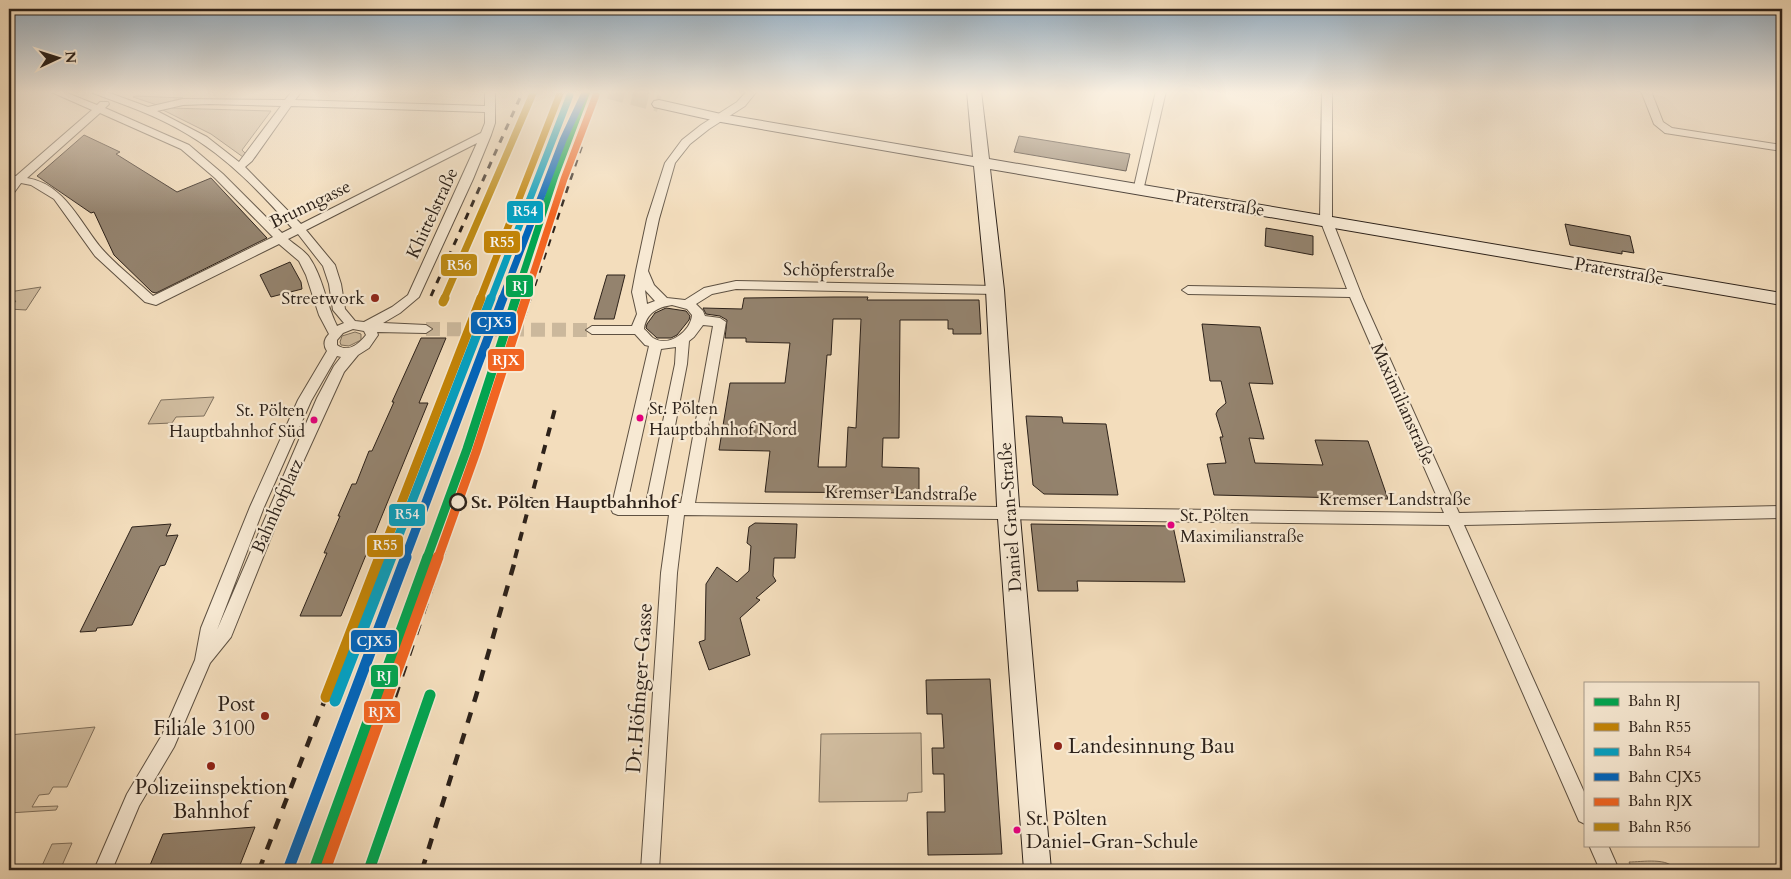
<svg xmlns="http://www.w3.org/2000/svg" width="1791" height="879" viewBox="0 0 1791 879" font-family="Cardo,serif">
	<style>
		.green { fill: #d1bda0; stroke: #7f705d }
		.building { fill: #94836e; stroke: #2d221a; fill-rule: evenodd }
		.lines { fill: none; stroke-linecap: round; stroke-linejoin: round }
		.street-tunnel { stroke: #cbb89c; stroke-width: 14; stroke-dasharray: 14 7; stroke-linecap: butt }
		.secondary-tunnel { stroke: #cbb89c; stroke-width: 16; stroke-dasharray: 16 8; stroke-linecap: butt }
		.street-casing { stroke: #5e5142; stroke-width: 2 }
		.secondary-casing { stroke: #2d221a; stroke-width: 2 }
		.street { fill: #f7e9d3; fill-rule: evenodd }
		.secondary { fill: #f7e9d3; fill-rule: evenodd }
		.rail-far2 { stroke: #2d221a; stroke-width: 3; stroke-dasharray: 7 7; stroke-linecap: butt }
		.rail-far1 { stroke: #2d221a; stroke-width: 4; stroke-dasharray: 9 9; stroke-linecap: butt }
		.rail { stroke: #2d221a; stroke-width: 4.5; stroke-dasharray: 11 11; stroke-linecap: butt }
		.rail-1-far2-casing { stroke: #f7e9d3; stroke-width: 10 }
		.rail-1-far1-casing { stroke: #f7e9d3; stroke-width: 12 }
		.rail-1-casing { stroke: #f7e9d3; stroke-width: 14 }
		.rail-2-far2-casing { stroke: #f7e9d3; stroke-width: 10 }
		.rail-2-far1-casing { stroke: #f7e9d3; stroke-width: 12 }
		.rail-2-casing { stroke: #f7e9d3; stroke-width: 14 }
		.rail-3-far2-casing { stroke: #f7e9d3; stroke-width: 10 }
		.rail-3-far1-casing { stroke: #f7e9d3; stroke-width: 12 }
		.rail-3-casing { stroke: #f7e9d3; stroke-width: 14 }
		.rail-4-far2-casing { stroke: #f7e9d3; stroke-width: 10 }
		.rail-4-far1-casing { stroke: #f7e9d3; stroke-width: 12 }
		.rail-4-casing { stroke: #f7e9d3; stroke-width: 14 }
		.rail-5-far2-casing { stroke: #f7e9d3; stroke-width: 10 }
		.rail-5-far1-casing { stroke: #f7e9d3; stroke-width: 12 }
		.rail-5-casing { stroke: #f7e9d3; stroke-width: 14 }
		.rail-6-far1-casing { stroke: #f7e9d3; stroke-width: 10 }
		.rail-6-casing { stroke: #f7e9d3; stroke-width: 12 }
		.rail-1-far2 { stroke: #00a651; stroke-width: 7 }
		.rail-1-far1 { stroke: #00a651; stroke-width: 9 }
		.rail-1 { stroke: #00a651; stroke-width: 11 }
		.rail-2-far2 { stroke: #c48506; stroke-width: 7 }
		.rail-2-far1 { stroke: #c48506; stroke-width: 9 }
		.rail-2 { stroke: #c48506; stroke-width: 11 }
		.rail-3-far2 { stroke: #02a2c5; stroke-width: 7 }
		.rail-3-far1 { stroke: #02a2c5; stroke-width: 9 }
		.rail-3 { stroke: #02a2c5; stroke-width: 11 }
		.rail-4-far2 { stroke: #0065bd; stroke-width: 7 }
		.rail-4-far1 { stroke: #0065bd; stroke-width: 9 }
		.rail-4 { stroke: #0065bd; stroke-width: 11 }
		.rail-5-far2 { stroke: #f26522; stroke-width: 7 }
		.rail-5-far1 { stroke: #f26522; stroke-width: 9 }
		.rail-5 { stroke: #f26522; stroke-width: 11 }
		.rail-6-far1 { stroke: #bf8c15; stroke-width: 7 }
		.rail-6 { stroke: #bf8c15; stroke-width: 9 }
		.poi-dot { fill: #8f2418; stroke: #f7e9d3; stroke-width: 2 }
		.bus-dot { fill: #e5007d; stroke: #f7e9d3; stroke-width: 2 }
		.stop-dot { fill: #f7e9d3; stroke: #2d221a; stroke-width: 2.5 }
		.labels { text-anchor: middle; stroke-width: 4.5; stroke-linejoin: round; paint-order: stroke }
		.bus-label { font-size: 17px; fill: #2d221a; stroke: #f7e9d3; text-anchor: start }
		.street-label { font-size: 18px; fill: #2d221a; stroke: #f7e9d3 }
		.poi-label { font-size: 18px; fill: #2d221a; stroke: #f7e9d3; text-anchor: end }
		.stop-label { font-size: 18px; font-weight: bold; fill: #2d221a; stroke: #f7e9d3; text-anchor: start }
		.near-bus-label { font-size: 20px; fill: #2d221a; stroke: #f7e9d3; text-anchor: start }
		.near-street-label { font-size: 21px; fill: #2d221a; stroke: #f7e9d3 }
		.near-poi-label { font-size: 21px; fill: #2d221a; stroke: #f7e9d3; text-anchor: end }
		.line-badge { stroke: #f7e9d3; stroke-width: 2 }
		.badge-label { font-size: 14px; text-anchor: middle; font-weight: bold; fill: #fff }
	</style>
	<rect width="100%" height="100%" fill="#f3ddbc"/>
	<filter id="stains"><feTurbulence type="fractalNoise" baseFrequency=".004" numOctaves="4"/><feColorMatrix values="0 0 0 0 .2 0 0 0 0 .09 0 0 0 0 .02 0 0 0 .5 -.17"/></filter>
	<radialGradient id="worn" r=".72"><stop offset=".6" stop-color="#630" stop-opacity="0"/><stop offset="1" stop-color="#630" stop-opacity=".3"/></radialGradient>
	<path class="green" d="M133 97 136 96 183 98 157 105Z
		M170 108 271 111 242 150 246 154 243 157 211 134 163 110Z
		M41 287 26 310 9 309 16 301H9V292Z
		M355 332 361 334V340L349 346 341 345 340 342 342 336Z
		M214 397 204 416 176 417 172 423 148 424 161 400Z
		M95 727 67 787H53L49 794 39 795 32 807 58 806 56 810 9 813V735Z
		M921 733 922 792 908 793 907 801 819 802 821 734Z
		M72 843 60 870H40L52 844Z
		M1629 862C1642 862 1669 857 1675 870H1633Z"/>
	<path class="building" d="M84 135 120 152 116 154 177 192 211 178 267 238 156 293 152 292 114 255 94 212 91 213 37 176Z
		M1019 136 1130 154 1126 171 1014 152Z
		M1565 224 1630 236 1634 253 1622 251V254L1570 245Z
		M1266 228 1313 236V255L1265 246Z
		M290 262 301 282 302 289 271 297 260 275Z
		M607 275H625L614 319H594Z
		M834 297H868L867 300H979L981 334H953V329H948V320H900L899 438H883L882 467 919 468V493L765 492 770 451 719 450 730 383H785L790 343 746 342V338H725L727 320 720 316 706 314 703 308 742 309 744 298ZM833 319H861L856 428 848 427 846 467H818L827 355H831Z
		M666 308 686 311 690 316 689 320 677 335 671 338H657L646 328 647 324 655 313Z
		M1202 324 1260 327 1273 384 1249 383 1264 439 1249 438 1255 463 1323 465 1315 440 1368 441 1388 499 1214 495 1207 464 1226 463 1220 437H1223L1216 414 1218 410 1226 403 1221 381H1210Z
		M421 338H446L419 403H428L341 616H300L327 553H324L340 516H338L352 484H356L369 451H372L394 402H392Z
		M1026 416 1062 417 1063 423 1106 424 1118 495 1044 494 1033 485Z
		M755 523 797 524 795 558H774L773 576 776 581 756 598 760 600 740 618 750 655 709 670 699 642 705 640 706 584 717 567 737 582 749 571 751 546 747 543 749 527Z
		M171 524 166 536 178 535 165 565 160 566 132 625 97 628 96 631 80 632 132 527Z
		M1031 524 1173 526 1185 582 1077 581 1078 591H1038Z
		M990 679 1002 854 928 855 927 812H945L944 774H933L932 748H944L942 714H927L926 680Z
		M255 827 238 870H148L163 834Z"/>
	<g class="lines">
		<path class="street-tunnel" d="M426 329 592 330"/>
		<path class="secondary-tunnel" d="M609 91 659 104"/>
		<defs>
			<path id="street" d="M49 91H62L97 105 100 102H108L109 104 105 108 189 145 223 174 282 233 292 228C261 193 228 158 187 134 158 116 125 105 93 93L91 91H104L148 107 183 99 285 100 292 91H302L295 100 485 106V91H495V123L491 135 473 179 419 297 400 313 383 323 426 325 432 329 426 333 377 332 378 335 369 348 358 355 344 372 288 495 231 637 210 663 174 747 139 806 112 870H94L127 794 162 735 195 660 201 628 250 507 298 400 327 351C323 345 324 339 329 334L319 315 306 275 299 261 279 244 156 305 145 302 95 256 54 199 31 185 21 183 13 194 9 195V185L11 182 9 181V175L16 176 92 110ZM209 104 281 106 239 162 207 137 157 111 183 105ZM291 106 485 112V123L481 133 301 224 245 167 252 161ZM100 113 181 149 215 178 273 237 153 296C137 281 117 266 102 249 80 223 65 184 27 178ZM477 143 408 295 392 307 364 322 355 321 345 309 341 284 335 265 306 230ZM298 234 323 266 329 284 333 310 344 323 337 326C326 304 323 277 309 257 304 250 295 245 288 239ZM353 329 364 331 366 335C359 344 348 353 337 345V340L343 333ZM337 356 341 357 334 366 317 398 217 630 264 507 311 401Z
				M747 91H757L745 106 709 129 690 144 675 163 659 219 648 271 654 285 667 298 685 300 704 288 736 281 995 286 1001 290 995 294 736 289 712 294 696 304 703 311 705 316 720 318 726 322 695 503 1444 513 1350 297 1188 294 1182 290 1188 286 1347 289 1320 220 1322 91H1332V220L1363 299 1459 513 1782 506V518L1464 525 1585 794V824L1579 821 1449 525 684 515 677 573 659 870H641L661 573 669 515H618L613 513 611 509 649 346 645 345 635 334H592L586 330 592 326H632L637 314 632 292 636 271 647 219 665 163 682 140 701 125 737 102ZM645 290 655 301 647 304ZM672 305 687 309 692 315C691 331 669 348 653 338 650 336 647 331 644 329 646 313 658 307 672 305ZM703 325 713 326 681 503H660L687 364 689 341 694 337ZM676 347 675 364 646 503H627L661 349Z
				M1156 91H1166L1143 191 1138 194 1133 191Z
				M1641 91H1651L1663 122 1672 128 1782 145V151L1665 133 1654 124Z
				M1589 845H1608L1619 870H1600Z"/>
			<path id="secondary" d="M967 91H981L989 159 1782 293V305L990 169 1004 290 1019 505 1051 870H1024L997 505 986 290 974 166 721 122 654 107 652 104 654 101 659 100 721 114 973 157Z"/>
		</defs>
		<use href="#street" class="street-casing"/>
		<use href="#secondary" class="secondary-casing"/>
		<use href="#street" class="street"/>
		<use href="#secondary" class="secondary"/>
		<path class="rail-far2" d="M431 296 523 91
			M530 299 583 142"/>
		<path class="rail-far1" d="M442 558 530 298
			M515 558 556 405"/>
		<path class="rail" d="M395 697 442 557
			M259 870 326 697
			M422 870 476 696 516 557"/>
		<defs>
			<path id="rail-1-far2" d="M515 299 555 176 587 91"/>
			<path id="rail-1-far1" d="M427 558 467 449 516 298"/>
			<path id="rail-1" d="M314 870 428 557
				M369 870 430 695"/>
			<path id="rail-2-far2" d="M480 299 561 91"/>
			<path id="rail-2-far1" d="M380 558 481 298"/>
			<path id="rail-2" d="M326 697 380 557"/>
			<path id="rail-3-far2" d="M491 299 570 95"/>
			<path id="rail-3-far1" d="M390 558 491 298"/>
			<path id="rail-3" d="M335 701 391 557"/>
			<path id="rail-4-far2" d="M502 299 563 140 584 95"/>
			<path id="rail-4-far1" d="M405 558 503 298"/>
			<path id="rail-4" d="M288 870 406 557"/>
			<path id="rail-5-far2" d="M525 299 564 179 596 95"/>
			<path id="rail-5-far1" d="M438 558 476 452 526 298"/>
			<path id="rail-5" d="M325 870 438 557"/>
			<path id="rail-6-far1" d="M444 299 534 91"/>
			<path id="rail-6" d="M443 302 445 298"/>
		</defs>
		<use href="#rail-1-far2" class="rail-1-far2-casing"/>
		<use href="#rail-1-far1" class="rail-1-far1-casing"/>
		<use href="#rail-1" class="rail-1-casing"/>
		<use href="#rail-2-far2" class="rail-2-far2-casing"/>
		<use href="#rail-2-far1" class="rail-2-far1-casing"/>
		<use href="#rail-2" class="rail-2-casing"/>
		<use href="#rail-3-far2" class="rail-3-far2-casing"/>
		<use href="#rail-3-far1" class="rail-3-far1-casing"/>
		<use href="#rail-3" class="rail-3-casing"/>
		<use href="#rail-4-far2" class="rail-4-far2-casing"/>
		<use href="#rail-4-far1" class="rail-4-far1-casing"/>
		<use href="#rail-4" class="rail-4-casing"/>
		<use href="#rail-5-far2" class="rail-5-far2-casing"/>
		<use href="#rail-5-far1" class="rail-5-far1-casing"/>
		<use href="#rail-5" class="rail-5-casing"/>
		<use href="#rail-6-far1" class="rail-6-far1-casing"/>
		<use href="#rail-6" class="rail-6-casing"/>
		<use href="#rail-1-far2" class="rail-1-far2"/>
		<use href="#rail-1-far1" class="rail-1-far1"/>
		<use href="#rail-1" class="rail-1"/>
		<use href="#rail-2-far2" class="rail-2-far2"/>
		<use href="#rail-2-far1" class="rail-2-far1"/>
		<use href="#rail-2" class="rail-2"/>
		<use href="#rail-3-far2" class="rail-3-far2"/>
		<use href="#rail-3-far1" class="rail-3-far1"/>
		<use href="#rail-3" class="rail-3"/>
		<use href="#rail-4-far2" class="rail-4-far2"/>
		<use href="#rail-4-far1" class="rail-4-far1"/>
		<use href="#rail-4" class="rail-4"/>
		<use href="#rail-5-far2" class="rail-5-far2"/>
		<use href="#rail-5-far1" class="rail-5-far1"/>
		<use href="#rail-5" class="rail-5"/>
		<use href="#rail-6-far1" class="rail-6-far1"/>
		<use href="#rail-6" class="rail-6"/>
	</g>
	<linearGradient id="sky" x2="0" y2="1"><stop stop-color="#91abc0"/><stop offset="0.43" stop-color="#faf0e1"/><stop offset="1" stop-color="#faf0e1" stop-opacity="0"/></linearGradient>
	<rect width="1791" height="214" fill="url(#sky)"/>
	<g class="poi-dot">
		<circle cx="375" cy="298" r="5"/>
		<circle cx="265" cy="716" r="5"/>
		<circle cx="1058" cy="746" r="5"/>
		<circle cx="211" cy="766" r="5"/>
	</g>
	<g class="bus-dot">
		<circle cx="640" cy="418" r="4.5"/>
		<circle cx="314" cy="420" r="4.5"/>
		<circle cx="1171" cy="525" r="4.5"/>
		<circle cx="1017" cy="830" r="4.5"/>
	</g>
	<circle class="stop-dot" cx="458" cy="502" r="8"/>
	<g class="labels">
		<g class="bus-label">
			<text x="649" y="414">St. Pölten<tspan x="649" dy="21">Hauptbahnhof Nord</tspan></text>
			<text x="305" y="416" text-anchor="end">St. Pölten<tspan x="305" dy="21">Hauptbahnhof Süd</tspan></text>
			<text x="1180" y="521">St. Pölten<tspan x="1180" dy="21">Maximilianstraße</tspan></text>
		</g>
		<g class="street-label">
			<text transform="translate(1220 203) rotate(9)" y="6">Praterstraße</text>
			<text transform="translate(310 204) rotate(-26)" y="6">Brunngasse</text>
			<text transform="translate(432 213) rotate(-65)" y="6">Khittelstraße</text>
			<text transform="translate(839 270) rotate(1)" y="6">Schöpferstraße</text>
			<text transform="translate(1619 271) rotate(10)" y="6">Praterstraße</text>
			<text transform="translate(1403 404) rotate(66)" y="6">Maximilianstraße</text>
			<text transform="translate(901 493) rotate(1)" y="6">Kremser Landstraße</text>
			<text x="1395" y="505">Kremser Landstraße</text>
			<text transform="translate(277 506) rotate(-66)" y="6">Bahnhofplatz</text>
			<text transform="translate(1010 517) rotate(-94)" y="6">Daniel Gran-Straße</text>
		</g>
		<g class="poi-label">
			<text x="365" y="304">Streetwork</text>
		</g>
		<g class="stop-label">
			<text x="471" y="508">St. Pölten Hauptbahnhof</text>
		</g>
		<g class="near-bus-label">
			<text x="1026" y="825">St. Pölten<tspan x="1026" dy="23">Daniel-Gran-Schule</tspan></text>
		</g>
		<g class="near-street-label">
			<text transform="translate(639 688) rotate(-86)" y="7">Dr.Höfinger-Gasse</text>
		</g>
		<g class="near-poi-label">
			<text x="255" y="711">Post<tspan x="255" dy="24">Filiale 3100</tspan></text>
			<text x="1068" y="753" text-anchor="start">Landesinnung Bau</text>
			<text x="211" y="794" text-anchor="middle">Polizeiinspektion<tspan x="211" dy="24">Bahnhof</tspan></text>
		</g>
	</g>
	<g class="line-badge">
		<rect x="506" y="200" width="38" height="24" rx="5" fill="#02a2c5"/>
		<rect x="483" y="230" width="38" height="24" rx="5" fill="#c48506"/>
		<rect x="440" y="253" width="38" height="24" rx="5" fill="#bf8c15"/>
		<rect x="505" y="274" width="29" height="24" rx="5" fill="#00a651"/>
		<rect x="470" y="311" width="47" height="24" rx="5" fill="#0065bd"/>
		<rect x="487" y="348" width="38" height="24" rx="5" fill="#f26522"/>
		<rect x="388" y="503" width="38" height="24" rx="5" fill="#02a2c5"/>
		<rect x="366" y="534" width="38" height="24" rx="5" fill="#c48506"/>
		<rect x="350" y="629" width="48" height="24" rx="5" fill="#0065bd"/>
		<rect x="370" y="664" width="29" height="24" rx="5" fill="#00a651"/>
		<rect x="363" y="700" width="38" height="24" rx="5" fill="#f26522"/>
	</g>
	<g class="badge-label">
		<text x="525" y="216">R54</text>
		<text x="502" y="247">R55</text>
		<text x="459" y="270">R56</text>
		<text x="520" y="291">RJ</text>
		<text x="494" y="327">CJX5</text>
		<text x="506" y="365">RJX</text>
		<text x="407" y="519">R54</text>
		<text x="385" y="550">R55</text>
		<text x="374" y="646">CJX5</text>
		<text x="384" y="681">RJ</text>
		<text x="382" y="717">RJX</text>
	</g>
	<rect width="1791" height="879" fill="none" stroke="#f3ddbc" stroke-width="30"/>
	<rect x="10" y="10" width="1771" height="859" fill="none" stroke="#2d221a" stroke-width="2.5"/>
	<rect x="15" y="15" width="1761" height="849" fill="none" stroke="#2d221a"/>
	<rect x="1584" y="682" width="175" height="165" fill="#f7e9d3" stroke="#a69989"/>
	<rect x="1594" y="698" width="25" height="8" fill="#00a651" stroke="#a69989"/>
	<text x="1628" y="706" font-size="15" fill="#2d221a">Bahn RJ</text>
	<rect x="1594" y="723" width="25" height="8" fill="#c48506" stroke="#a69989"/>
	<text x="1628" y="732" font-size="15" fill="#2d221a">Bahn R55</text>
	<rect x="1594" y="748" width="25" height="8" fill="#02a2c5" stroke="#a69989"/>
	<text x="1628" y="756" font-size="15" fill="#2d221a">Bahn R54</text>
	<rect x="1594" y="773" width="25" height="8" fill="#0065bd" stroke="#a69989"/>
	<text x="1628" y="782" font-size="15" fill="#2d221a">Bahn CJX5</text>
	<rect x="1594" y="798" width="25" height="8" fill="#f26522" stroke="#a69989"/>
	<text x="1628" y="806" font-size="15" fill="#2d221a">Bahn RJX</text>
	<rect x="1594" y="823" width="25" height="8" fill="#bf8c15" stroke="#a69989"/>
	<text x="1628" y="832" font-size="15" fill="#2d221a">Bahn R56</text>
	<g transform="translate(58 58) rotate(86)" stroke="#f7e9d3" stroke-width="4" paint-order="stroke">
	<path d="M0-4L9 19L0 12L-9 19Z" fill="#2d221a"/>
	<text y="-8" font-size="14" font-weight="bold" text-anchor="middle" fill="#2d221a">N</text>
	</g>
	<rect width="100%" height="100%" filter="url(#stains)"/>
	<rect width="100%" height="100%" fill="url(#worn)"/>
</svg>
